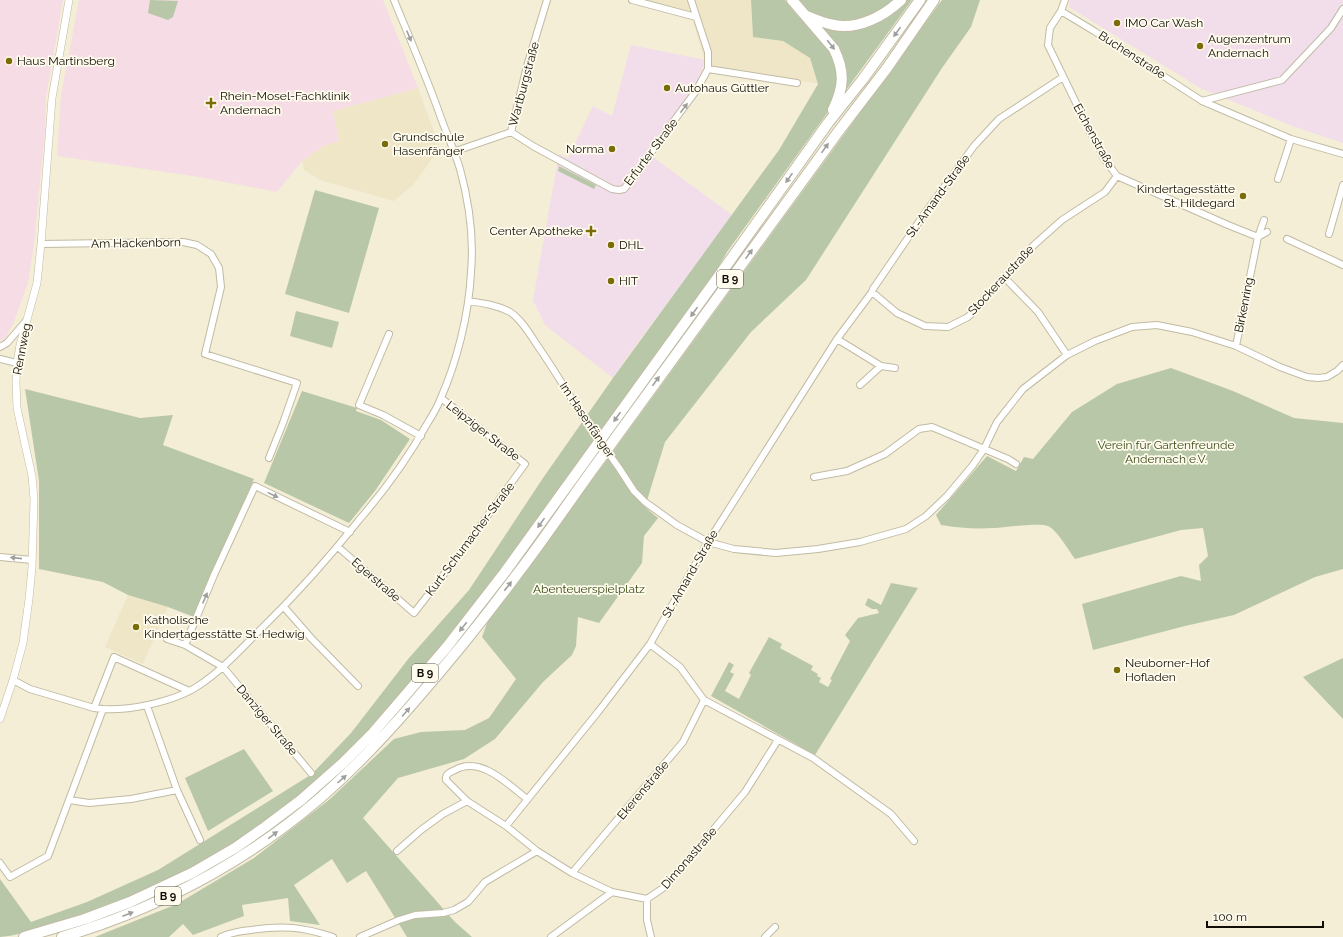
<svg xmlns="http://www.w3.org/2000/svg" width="1343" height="937" viewBox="0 0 1343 937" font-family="Raleway,sans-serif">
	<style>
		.commercial { fill: #f2ddeb }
		.built { fill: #eee6c7 }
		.medical { fill: #f5dce5 }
		.green { fill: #b9c7a9 }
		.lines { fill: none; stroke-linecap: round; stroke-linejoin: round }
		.minor-casing { stroke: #c1bba4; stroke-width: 8 }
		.tertiary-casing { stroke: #c1bba4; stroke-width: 8 }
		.trunk-casing { stroke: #c1bba4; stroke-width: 12 }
		.minor { stroke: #fff; stroke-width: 6 }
		.tertiary { stroke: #fff; stroke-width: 7 }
		.trunk { stroke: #fff; stroke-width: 10 }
		.minor-bridge-casing { stroke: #c1bba4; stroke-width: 8; stroke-linecap: butt }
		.minor-bridge { stroke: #fff; stroke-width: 6 }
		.oneway { fill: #9f9f9b }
		.poi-dot { fill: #7a6d08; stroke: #fffbed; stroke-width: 1.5 }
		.labels { text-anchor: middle; stroke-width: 3.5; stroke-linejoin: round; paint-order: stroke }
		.shield { fill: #fffbed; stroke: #58554b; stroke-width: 1 }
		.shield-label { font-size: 11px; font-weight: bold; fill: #100e06 }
		.poi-label { font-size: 12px; fill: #100e06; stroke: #fffbed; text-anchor: start }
		.street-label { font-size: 12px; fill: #100e06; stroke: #fffbed }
		.park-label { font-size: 12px; fill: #374b16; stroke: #fffbed }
	</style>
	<rect width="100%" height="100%" fill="#f4eed7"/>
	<path class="commercial" d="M1070 0H1343V143L1295 127 1200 88 1069 7Z
		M631 45 705 60 700 78 648 152 657 160 732 215 625 360 613 378 545 325 533 300 559 154 568 158 593 106 612 116Z"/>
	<path class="built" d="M641 0H751L753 37 783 41 810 58 819 84 712 66 705 60 690 13Z
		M418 88 440 148 414 184 394 201 320 180 304 170 302 161 323 146 339 141 333 111Z
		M128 595 168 607 143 664 105 647Z"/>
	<path class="medical" d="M0 0H63L46 97 45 130 34 244 28 283 14 322 5 339 0 341Z
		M79 0H383L418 88 333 111 339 141 323 146 302 161 277 192 199 177 57 156 61 95Z"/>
	<path class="green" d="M150 0 178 1 173 17 168 20 148 13Z
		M751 0H785L796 14 821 38 838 63 837 94 828 112 727 252 711 281C655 357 599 434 544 511 470 612 396 715 300 795 267 823 229 846 192 867 161 884 130 899 96 911 76 918 55 924 34 930 23 933 12 936 0 937V879L31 922 87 902 158 870 312 774 351 733 409 658 469 590 543 478 613 378 779 150 818 84 810 58 783 41 753 37Z
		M797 0H897L864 19 838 23 813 15 802 6Z
		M906 0H912L846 90 845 89 819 24 842 29 901 5Z
		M942 0H980L971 27 942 68 806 280 751 332 665 442 645 507 658 518 644 536 642 563 599 623 578 617 576 646 572 655 543 682 495 739 464 759 398 778 363 818 455 922 472 937H407L366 871 347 883 332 859 294 885 320 925 290 921 288 898 242 905 244 916 193 935 183 924 169 937H95L177 904 254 858 330 799 394 739 421 732 465 730 489 718 516 679 482 637 489 618 606 461Z
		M559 166 596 185 594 189 558 171Z
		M315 190 379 208 349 313 285 294Z
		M296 311 339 322 332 348 290 336Z
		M1171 368 1233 391 1294 418 1343 423V569L1315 577 1234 615 1185 626 1093 650 1082 604 1181 576 1201 581 1199 565 1208 556 1203 528 1181 530 1075 559C1069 551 1057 530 1048 526 1038 522 1005 528 993 528 975 529 959 528 941 525L936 515 987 456 1016 471 1024 457 1033 459 1072 412 1117 384Z
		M25 389 140 418 173 415 163 445 254 479 194 617 168 607 128 595 103 582 39 569V481Z
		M302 391 357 408 356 411 381 420 410 439 375 491 349 523 264 483Z
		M891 583 918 588 815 755 711 696 729 662 734 665 730 672 734 674 725 691 739 699 751 675 749 673 769 637 782 644 780 648 813 666 811 670 818 674 817 676 821 678 819 682 828 687 832 680 830 679 850 641 845 635 858 618 879 613 877 609H872L865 605 868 598 881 605Z
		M1343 658V719L1303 677Z
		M244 749 273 791 208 831 185 778Z"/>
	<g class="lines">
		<defs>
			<path id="minor" d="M632 0 696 17
				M1065 0 1061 11 1050 28 1048 45 1091 134 1097 143 1103 157 1117 176 1228 225 1258 237 1267 232
				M1061 11 1094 31 1202 101 1291 139 1343 154
				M708 69 797 83
				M1202 101 1282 80 1331 28 1343 9
				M511 132 533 146 612 189 619 190 624 189 633 178 673 122 696 91 708 69V52L691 0
				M511 132 527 66 547 0
				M453 152 511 132
				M1278 179 1291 139
				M1329 234 1343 185
				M1287 239 1343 265
				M41 244 183 242 197 245 211 254 219 268 221 287 205 354 297 383 283 423 269 458
				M1005 278 1038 312 1067 355
				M872 292 897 313 925 326 948 327 968 317 1034 245 1062 220 1105 192 1117 176
				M468 301C482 303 497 305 510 312 521 319 530 334 537 345 554 369 569 395 585 420
				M389 334 359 405 383 415 421 436
				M837 339 881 366 895 368
				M1236 346 1258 237 1264 220
				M0 347 7 343 26 321
				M0 359 17 363
				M860 385 881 366
				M619 468 634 491 645 502 677 525 708 542 734 549 776 553 818 549 860 542 906 529 926 516 947 496 973 465 984 449 997 422 1023 389 1067 355 1095 341 1132 327 1157 325 1192 332 1236 346 1280 367 1307 377 1318 378 1327 377 1337 371 1343 365
				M814 477 847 471 885 454 919 429 932 427 1008 459 1016 464
				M338 547 414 613 462 551 525 464 441 398
				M0 557 32 560
				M284 607 311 638 358 686
				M167 639 185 645
				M650 644 680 667 704 700 813 758 891 814 914 841
				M13 680 30 689 94 708C123 713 174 702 198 686 221 671 240 650 259 631 295 596 328 559 359 520 385 490 408 458 427 424 432 416 437 408 440 400 457 362 469 314 471 272 474 238 469 202 460 169 455 152 447 135 441 118 427 78 410 39 394 0
				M94 708 114 657 189 691
				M311 773 223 667 185 645 214 575 255 486 350 532
				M177 790 200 840
				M527 799C509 785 480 755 455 770 450 772 445 774 446 780L467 801 506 826 537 851 572 873 612 892 647 899 666 886 745 792 778 740
				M69 800 89 803 131 799 177 790 147 706
				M506 826 598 712 650 644 708 542 837 339 872 292 873 289 925 213 974 146 999 119 1063 77
				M397 851 421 830 443 814 467 801
				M0 863 10 877 48 856 103 709
				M572 873 683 742 704 700
				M647 899V920L651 937
				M221 937C230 933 240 931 251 930 282 925 303 927 333 937
				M360 937 399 920 415 915 443 913 454 910 468 902 485 882 537 851
				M551 937 612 892
				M765 937 775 927"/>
			<path id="tertiary" d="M0 719 13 680 23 643 29 599 32 567 34 499 32 476 17 408 16 382 17 363 20 345 37 283 41 244 52 98 69 0"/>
			<path id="trunk" d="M792 0 834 49C845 72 844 87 833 110
				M807 16C816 20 824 23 834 25 858 30 884 16 901 0
				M24 937 85 919 130 902 192 873 235 848 265 827 301 800 343 763 372 734 446 648 505 572 716 280 828 123 863 79 920 0
				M62 937C153 910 240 865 313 804 350 773 383 738 414 702 449 662 483 620 515 577 543 541 568 503 595 466 676 354 757 243 838 132L887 68 934 0"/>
		</defs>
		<use href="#minor" class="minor-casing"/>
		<use href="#tertiary" class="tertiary-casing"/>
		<use href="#trunk" class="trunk-casing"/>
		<use href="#minor" class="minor"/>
		<use href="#tertiary" class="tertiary"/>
		<use href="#trunk" class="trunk"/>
		<defs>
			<path id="minor-bridge" d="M585 420 619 468"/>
		</defs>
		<use href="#minor-bridge" class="minor-bridge-casing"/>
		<use href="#minor-bridge" class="minor-bridge"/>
	</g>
	<defs><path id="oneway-solid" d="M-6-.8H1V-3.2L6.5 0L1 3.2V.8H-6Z"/></defs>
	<g class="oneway">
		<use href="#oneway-solid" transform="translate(897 32) rotate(126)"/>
		<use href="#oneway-solid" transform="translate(409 36) rotate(67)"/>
		<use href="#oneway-solid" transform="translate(831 45) rotate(52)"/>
		<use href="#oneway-solid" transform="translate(684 108) rotate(-53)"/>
		<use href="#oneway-solid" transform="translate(825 148) rotate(-54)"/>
		<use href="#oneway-solid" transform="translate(789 178) rotate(125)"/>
		<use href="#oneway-solid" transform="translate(749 254) rotate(-54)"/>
		<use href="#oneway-solid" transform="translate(694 312) rotate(126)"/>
		<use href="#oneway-solid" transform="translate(656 381) rotate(-54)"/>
		<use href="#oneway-solid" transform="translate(617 417) rotate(126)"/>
		<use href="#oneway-solid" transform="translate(273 495) rotate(26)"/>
		<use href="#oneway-solid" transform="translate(541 523) rotate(126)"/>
		<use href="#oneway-solid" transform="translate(16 558) rotate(-174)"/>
		<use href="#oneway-solid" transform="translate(508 586) rotate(-52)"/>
		<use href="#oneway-solid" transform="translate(205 598) rotate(-67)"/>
		<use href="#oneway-solid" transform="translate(463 627) rotate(128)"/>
		<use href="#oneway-solid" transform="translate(406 712) rotate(-49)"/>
		<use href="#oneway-solid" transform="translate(342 779) rotate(-42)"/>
		<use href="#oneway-solid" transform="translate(273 835) rotate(-37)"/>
		<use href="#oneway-solid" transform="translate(128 914) rotate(-21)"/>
	</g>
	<g class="poi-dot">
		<circle cx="1117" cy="23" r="4"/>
		<circle cx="1200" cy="46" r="4"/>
		<circle cx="9" cy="61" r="4"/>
		<circle cx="667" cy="88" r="4"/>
		<path d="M209 97h4v4h4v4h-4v4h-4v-4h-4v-4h4z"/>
		<circle cx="385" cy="144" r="4"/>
		<circle cx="612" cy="149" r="4"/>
		<circle cx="1243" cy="196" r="4"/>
		<path d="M589 225h4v4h4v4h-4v4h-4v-4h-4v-4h4z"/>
		<circle cx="611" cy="245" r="4"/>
		<circle cx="611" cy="281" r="4"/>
		<circle cx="136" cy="627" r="4"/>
		<circle cx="1117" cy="670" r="4"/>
	</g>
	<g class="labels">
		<g class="shield">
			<rect x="717" y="270" width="26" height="18" rx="3"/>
			<rect x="412" y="664" width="26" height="18" rx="3"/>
			<rect x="155" y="887" width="26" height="18" rx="3"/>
		</g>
		<g class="shield-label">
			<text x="730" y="283">B 9</text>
			<text x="425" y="677">B 9</text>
			<text x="168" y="900">B 9</text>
		</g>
		<g class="poi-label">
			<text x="1125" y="27">IMO Car Wash</text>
			<text x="1208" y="43">Augenzentrum<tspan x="1208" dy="14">Andernach</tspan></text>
			<text x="17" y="65">Haus Martinsberg</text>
			<text x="675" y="92">Autohaus Güttler</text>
			<text x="220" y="100">Rhein-Mosel-Fachklinik<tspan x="220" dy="14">Andernach</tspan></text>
			<text x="393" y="141">Grundschule<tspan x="393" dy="14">Hasenfänger</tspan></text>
			<text x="604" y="153" text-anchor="end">Norma</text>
			<text x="1235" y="193" text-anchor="end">Kindertagesstätte<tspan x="1235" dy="14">St. Hildegard</tspan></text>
			<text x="583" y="235" text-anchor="end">Center Apotheke</text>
			<text x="619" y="249">DHL</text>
			<text x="619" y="285">HIT</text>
			<text x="144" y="624">Katholische<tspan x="144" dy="14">Kindertagesstätte St. Hedwig</tspan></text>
			<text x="1125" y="667">Neuborner-Hof<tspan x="1125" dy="14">Hofladen</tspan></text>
		</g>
		<g class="street-label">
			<text transform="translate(1132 55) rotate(33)" y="4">Buchenstraße</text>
			<text transform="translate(524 84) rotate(-75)" y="4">Wartburgstraße</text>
			<text transform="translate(1094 136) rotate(61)" y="4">Eichenstraße</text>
			<text transform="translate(651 152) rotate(-53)" y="4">Erfurter Straße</text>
			<text transform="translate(938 196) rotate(-54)" y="4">St.-Amand-Straße</text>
			<text transform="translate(136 243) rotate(-1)" y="4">Am Hackenborn</text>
			<text transform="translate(1001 280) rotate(-47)" y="4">Stockeraustraße</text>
			<text transform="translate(1244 305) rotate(-79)" y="4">Birkenring</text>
			<text transform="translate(22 349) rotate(-79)" y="4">Rennweg</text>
			<text transform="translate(587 420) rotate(56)" y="4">Im Hasenfänger</text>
			<text transform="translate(483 431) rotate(38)" y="4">Leipziger Straße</text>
			<text transform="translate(470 539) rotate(-53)" y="4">Kurt-Schumacher-Straße</text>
			<text transform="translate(690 574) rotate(-60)" y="4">St.-Amand-Straße</text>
			<text transform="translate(376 580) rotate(41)" y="4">Egerstraße</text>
			<text transform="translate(267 720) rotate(50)" y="4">Danziger Straße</text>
			<text transform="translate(643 790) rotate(-50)" y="4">Ekerenstraße</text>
			<text transform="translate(689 858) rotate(-49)" y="4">Dimonastraße</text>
		</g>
		<g class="park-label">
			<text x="1166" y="449">Verein für Gartenfreunde<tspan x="1166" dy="14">Andernach e.V.</tspan></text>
			<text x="589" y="593">Abenteuerspielplatz</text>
		</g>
	</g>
	<path d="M1207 921v6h116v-6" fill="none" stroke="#100e06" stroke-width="2"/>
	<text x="1213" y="921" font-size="12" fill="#100e06" stroke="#fffbed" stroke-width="3" paint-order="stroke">100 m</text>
</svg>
